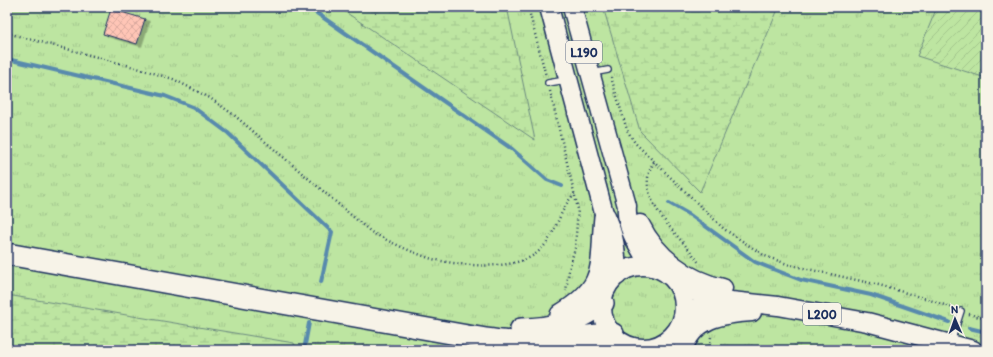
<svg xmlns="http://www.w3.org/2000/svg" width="993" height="357" viewBox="0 0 993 357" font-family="Itim,sans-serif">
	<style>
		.grass { fill: url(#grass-tufts); stroke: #6c8a80 }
		.wetland { fill: url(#wetland-marsh); stroke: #6c8a80 }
		.garden { fill: url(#garden-furrows); stroke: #6c8a80 }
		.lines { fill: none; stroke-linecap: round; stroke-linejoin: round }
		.stream { stroke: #588aad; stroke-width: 4 }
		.building { fill: url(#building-cross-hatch); stroke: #1b2f5e; filter: url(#shadow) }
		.lane-casing { stroke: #1b2f5e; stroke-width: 8 }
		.primary-casing { stroke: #1b2f5e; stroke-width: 21 }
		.highway-casing { stroke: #1b2f5e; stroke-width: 24 }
		.path { stroke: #1b2f5e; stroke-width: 2.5; stroke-dasharray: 1 3; stroke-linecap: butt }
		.lane { stroke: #f7f3e8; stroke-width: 5.5 }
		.primary { stroke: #f7f3e8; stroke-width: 18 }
		.highway { stroke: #f7f3e8; stroke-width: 21 }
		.labels { text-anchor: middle; stroke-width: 4; stroke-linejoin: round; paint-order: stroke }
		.shield { fill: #f7f3e8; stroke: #5d6a87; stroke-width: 1 }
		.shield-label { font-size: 13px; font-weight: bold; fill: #1b2f5e }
	</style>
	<defs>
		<pattern id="grass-tufts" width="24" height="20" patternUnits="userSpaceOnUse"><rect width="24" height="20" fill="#bde5a1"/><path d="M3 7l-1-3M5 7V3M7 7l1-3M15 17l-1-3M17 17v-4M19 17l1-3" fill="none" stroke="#a2c58d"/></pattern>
		<pattern id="wetland-marsh" width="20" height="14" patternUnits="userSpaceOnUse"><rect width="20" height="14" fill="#bde5a1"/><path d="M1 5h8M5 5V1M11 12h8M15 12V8" fill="none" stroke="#a2c58d"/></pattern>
		<pattern id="garden-furrows" width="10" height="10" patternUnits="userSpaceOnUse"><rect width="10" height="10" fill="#bde5a1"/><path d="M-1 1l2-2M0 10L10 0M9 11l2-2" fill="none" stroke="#a2c58d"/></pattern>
		<pattern id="building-cross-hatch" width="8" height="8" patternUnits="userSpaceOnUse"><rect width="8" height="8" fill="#ffc5b6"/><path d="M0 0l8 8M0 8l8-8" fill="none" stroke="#daaa9f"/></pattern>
		<filter id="shadow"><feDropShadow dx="4.5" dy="2.5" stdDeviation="0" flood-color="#0004"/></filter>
	</defs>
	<rect width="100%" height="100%" fill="#f7f3e8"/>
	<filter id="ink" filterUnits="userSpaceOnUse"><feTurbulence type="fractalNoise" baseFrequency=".025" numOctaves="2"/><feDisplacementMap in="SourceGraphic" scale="8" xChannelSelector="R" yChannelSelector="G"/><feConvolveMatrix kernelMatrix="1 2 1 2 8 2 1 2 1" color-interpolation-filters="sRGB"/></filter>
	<g filter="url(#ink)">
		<path class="grass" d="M7 7H986V350H7Z"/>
		<path class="wetland" d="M338 7H507L535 140Z
			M603 7H779L700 192 640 131Z
			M7 295 294 343 295 350H7Z"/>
		<path class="garden" d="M937 7H986V78L917 56Z"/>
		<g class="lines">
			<path class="stream" d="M308 7 512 149 547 180 562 186
				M7 59 165 96 193 107 228 133 332 232 321 282
				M669 203 690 215 755 262 801 280 871 295 949 322
				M969 328 986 332
				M304 350 309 323"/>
		</g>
		<path class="building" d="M111 9 145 19 137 44 103 34Z"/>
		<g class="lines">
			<defs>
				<path id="lane" d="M592 73 608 70
					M548 83 566 80
					M951 342 961 311"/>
				<path id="primary" d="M549 7 605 217C616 236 616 254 617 276
					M572 7 627 206C625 229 640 248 651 267
					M640 224C656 257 688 281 723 288
					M602 307a41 41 0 1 1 82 0a41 41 0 1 1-82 0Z
					M679 288 731 301 778 306 867 322 973 350
					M682 322 697 309 728 302
					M568 341 611 350
					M683 350C693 318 722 314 752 312"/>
				<path id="highway" d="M7 254 462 335C479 338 497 341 514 342 547 344 580 335 613 334
					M561 315C610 285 600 266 605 217
					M521 329C551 329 579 321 603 303"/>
			</defs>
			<use href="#lane" class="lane-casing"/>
			<use href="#primary" class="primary-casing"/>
			<use href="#highway" class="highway-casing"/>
			<path class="path" d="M528 7 546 76
				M7 33 134 67 173 79 210 98 234 115 371 232C390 242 409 251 429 258 458 266 515 272 538 252 557 236 558 210 575 193
				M611 77 627 130 635 143 724 229 765 256 790 265 879 285 927 299 953 308
				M550 91 578 209 575 248 569 270 566 291
				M654 162C630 198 682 236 699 263
				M969 314 986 319
				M709 350 711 337"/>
			<use href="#lane" class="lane"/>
			<use href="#primary" class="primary"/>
			<use href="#highway" class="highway"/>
		</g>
	</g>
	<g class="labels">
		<g class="shield">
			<rect x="566" y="41" width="36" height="22" rx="3"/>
			<rect x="803" y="303" width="38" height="22" rx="3"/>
		</g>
		<g class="shield-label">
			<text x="584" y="57">L190</text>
			<text x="822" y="319">L200</text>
		</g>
	</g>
	<rect width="993" height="357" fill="none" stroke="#f7f3e8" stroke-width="24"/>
	<rect x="12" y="12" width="969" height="333" fill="none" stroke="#1b2f5e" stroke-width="1.5" filter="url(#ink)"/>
	<g transform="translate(955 319) rotate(358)" stroke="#f7f3e8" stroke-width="3" paint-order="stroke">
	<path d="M0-3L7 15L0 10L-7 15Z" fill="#1b2f5e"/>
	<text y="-6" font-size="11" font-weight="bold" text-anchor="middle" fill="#1b2f5e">N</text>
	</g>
</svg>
